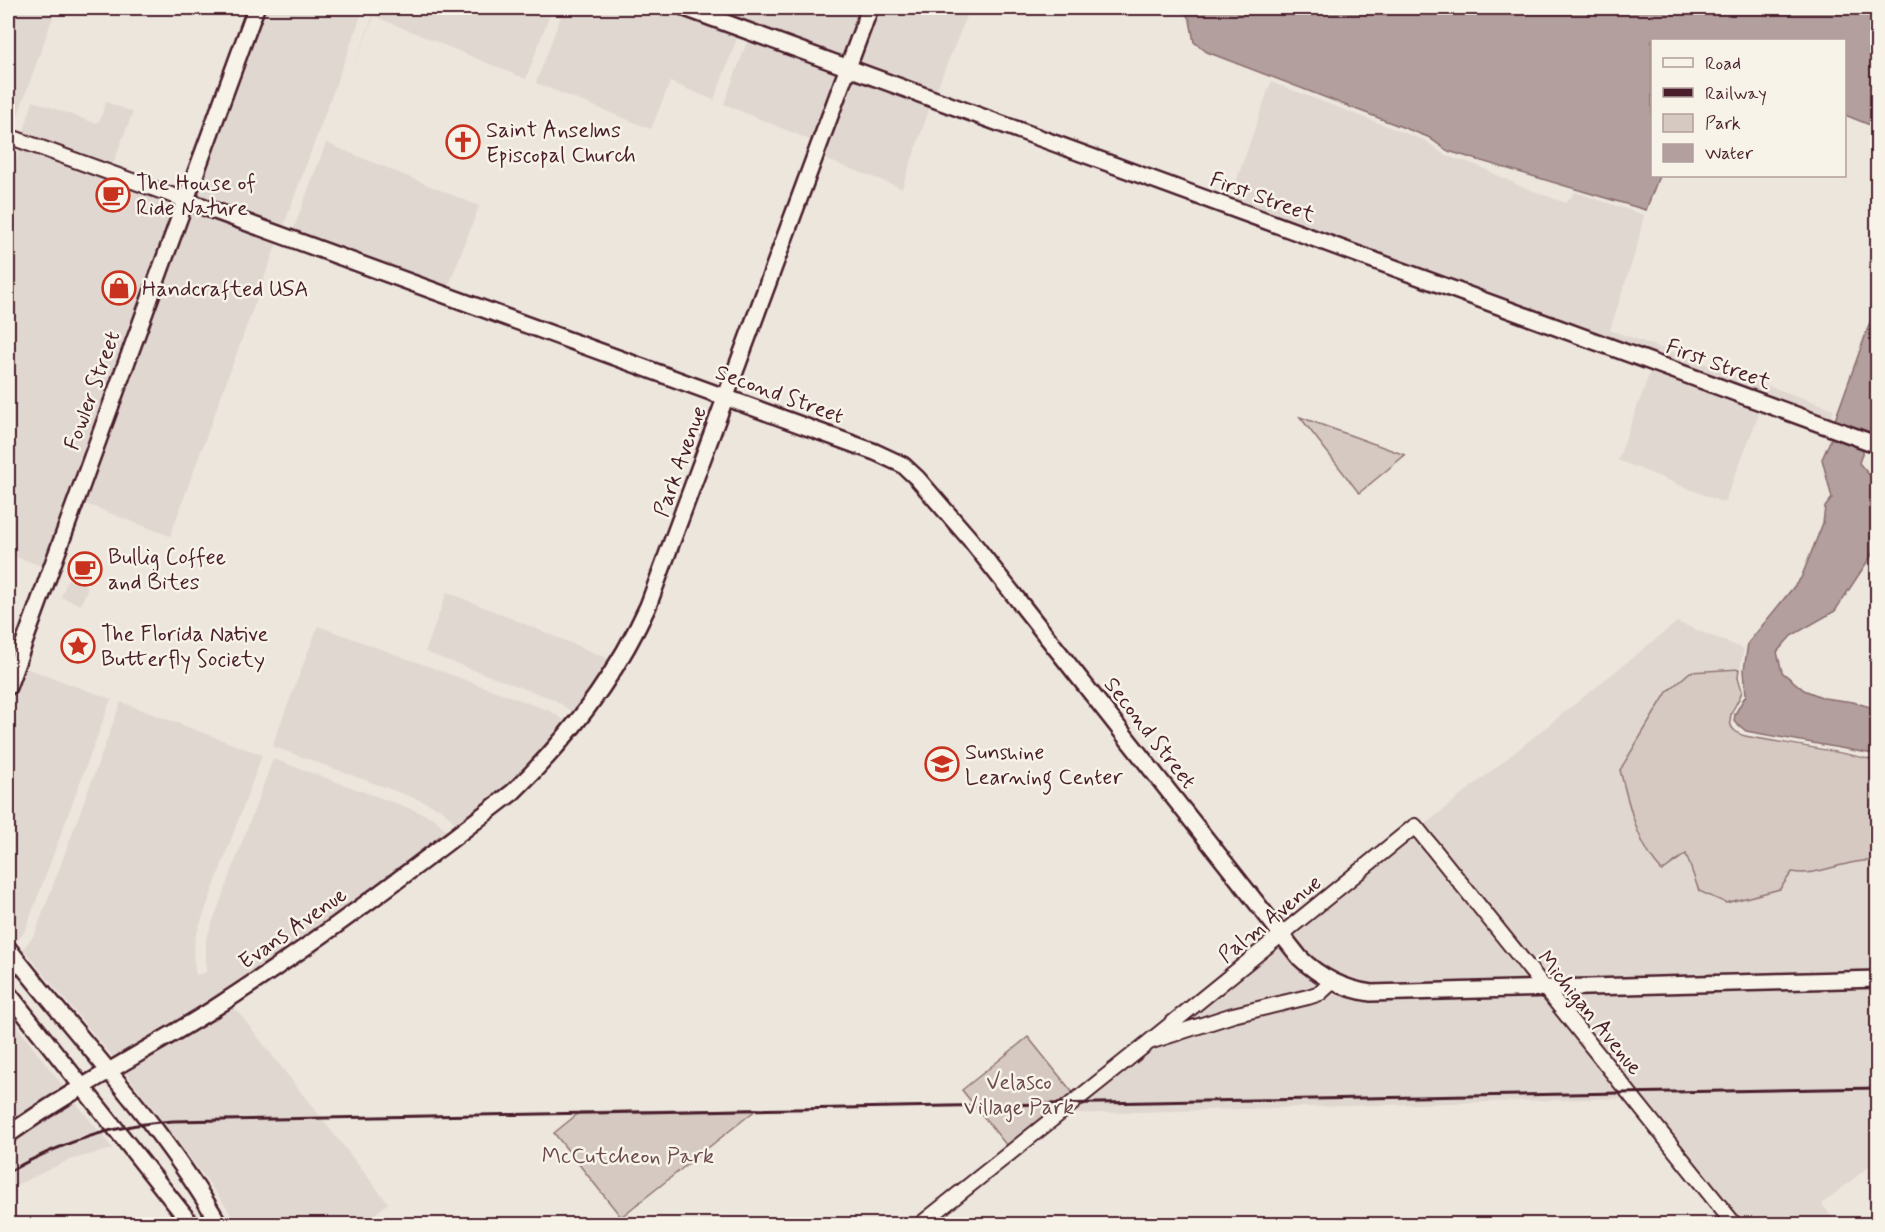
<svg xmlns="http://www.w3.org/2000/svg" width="1885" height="1232" viewBox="0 0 1885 1232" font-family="Mynerve,sans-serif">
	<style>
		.built { fill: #e0d7d0 }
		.green { fill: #d5c9c2; stroke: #907476; stroke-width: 1.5 }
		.water { fill: #b39f9d; stroke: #896c6f; stroke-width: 1.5 }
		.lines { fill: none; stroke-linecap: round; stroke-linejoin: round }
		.secondary-casing { stroke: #4a1f2b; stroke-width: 18 }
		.primary-casing { stroke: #4a1f2b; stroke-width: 20 }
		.secondary { stroke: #f7f3e8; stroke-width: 14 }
		.primary { stroke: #f7f3e8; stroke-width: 15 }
		.rail { stroke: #4a1f2b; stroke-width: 3 }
		.labels { text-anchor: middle; stroke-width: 5; stroke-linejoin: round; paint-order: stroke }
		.poi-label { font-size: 22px; fill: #4a1f2b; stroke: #f7f3e8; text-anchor: start }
		.street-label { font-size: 22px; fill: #4a1f2b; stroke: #f7f3e8 }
		.park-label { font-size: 22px; fill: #6d4a51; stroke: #f7f3e8 }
	</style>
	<rect width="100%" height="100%" fill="#ece6dd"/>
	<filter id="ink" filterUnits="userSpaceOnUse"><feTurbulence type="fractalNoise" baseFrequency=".0167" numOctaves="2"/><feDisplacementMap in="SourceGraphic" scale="12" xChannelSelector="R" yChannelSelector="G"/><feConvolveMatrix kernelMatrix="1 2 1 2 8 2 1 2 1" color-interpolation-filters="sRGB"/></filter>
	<g filter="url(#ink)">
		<path class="built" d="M8 8H56L12 132 8 130Z
			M249 8 182 193 23 135 33 101 95 123 100 120 106 102 133 112 112 166 168 187 181 183Z
			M262 8H364L282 230 192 196Z
			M376 8H552L526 79 374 16 351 75Z
			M564 8H668L739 33 714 100 670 82 651 129 536 83Z
			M701 8H864L845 60Z
			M876 8H970L935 93 855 63Z
			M749 37 841 70 815 142 724 104Z
			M852 74 931 104 902 188 822 158Z
			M1271 82 1426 141 1446 156 1474 164 1520 186 1566 203 1575 192 1644 215 1637 246 1610 330 1834 409 1830 421 1229 202Z
			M326 143 479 206 447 290 292 233Z
			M20 146 178 203 45 567 8 554V196Z
			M188 207 278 240 170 536 81 502Z
			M1651 369 1761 409 1724 503 1618 460Z
			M68 579 88 586 81 605 61 597Z
			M447 592 614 661 577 715 555 700 425 652Z
			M1677 622 1744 649 1740 668 1690 672 1667 692 1620 770 1686 854 1699 891 1726 903 1780 889 1792 872 1810 873 1858 860 1877 861V974L1549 985 1423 826Z
			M318 626 550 711 570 724 509 788 459 828 443 810 420 800 272 746Z
			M23 667 111 699 25 931 17 941 8 930V702Z
			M121 702 262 755 195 938 193 955 196 975 206 972V940L273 759 414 810 435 819 450 834 263 970 116 1061 23 949 35 934Z
			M1414 834 1535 985H1357L1316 965 1288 934Z
			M1279 942 1322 983 1307 992 1272 999 1179 1025Z
			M1877 985V1160L1822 1204 1837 1224H1742L1558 995Z
			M1332 989 1370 998 1543 996 1625 1098 1065 1114 1151 1047Z
			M231 1003 388 1203 363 1224H236L226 1206 123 1069Z
			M8 1015 66 1090 8 1128Z
			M73 1099 113 1149 69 1160 8 1189V1141Z"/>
		<path class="green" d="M1300 417 1405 455 1359 493Z
			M1739 669 1738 677 1742 691C1739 703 1727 713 1731 725 1732 730 1740 735 1745 736 1788 744 1834 750 1877 761V861C1846 858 1817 878 1792 872L1780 889 1726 903 1699 891 1686 854 1662 871C1637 845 1629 804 1620 770L1667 692 1690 672Z
			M1028 1037 1077 1098 1011 1151 962 1090Z
			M757 1109 621 1217 554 1133 580 1112Z"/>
		<path class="water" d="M1182 8H1877V128L1845 115 1844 40H1652V176H1659L1646 210 1448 151 1428 137 1207 52 1194 42 1190 20Z
			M1877 303V422L1871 437 1866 441 1859 463 1877 484V547L1835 611 1791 636 1777 652 1782 672 1804 690 1824 698 1853 702 1877 709V752L1873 754 1746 731 1734 721 1735 714 1746 695 1744 670 1748 643 1801 578 1823 523 1825 507 1832 498 1822 459 1835 430V420Z"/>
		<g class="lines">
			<defs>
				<path id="secondary" d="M8 136 185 200
					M1149 1042 1415 826 1734 1224
					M921 1224 1149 1042 1233 1015 1308 997 1320 993 1332 982"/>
				<path id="primary" d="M685 8 1878 445
					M185 200 875 452 903 465 917 478 969 538 1300 958C1321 978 1343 989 1371 993L1878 979
					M8 687 256 8
					M8 948C79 1040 161 1123 219 1224
					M8 993 191 1224
					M8 1135C72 1089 143 1053 210 1011 315 944 415 868 513 792 570 737 615 678 648 606L870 8"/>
			</defs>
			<use href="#secondary" class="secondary-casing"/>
			<use href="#primary" class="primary-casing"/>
			<use href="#secondary" class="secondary"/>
			<use href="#primary" class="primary"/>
			<path class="rail" d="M8 1172C58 1144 115 1124 173 1121L1878 1088"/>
		</g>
	</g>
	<defs>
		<symbol id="church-ring" viewBox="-11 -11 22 22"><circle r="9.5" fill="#f7f3e8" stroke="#c8321e" stroke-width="1.5"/><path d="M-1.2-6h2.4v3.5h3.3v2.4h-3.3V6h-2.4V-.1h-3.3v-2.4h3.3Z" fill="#c8321e"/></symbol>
		<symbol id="cafe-ring" viewBox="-11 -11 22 22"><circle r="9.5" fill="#f7f3e8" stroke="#c8321e" stroke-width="1.5"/><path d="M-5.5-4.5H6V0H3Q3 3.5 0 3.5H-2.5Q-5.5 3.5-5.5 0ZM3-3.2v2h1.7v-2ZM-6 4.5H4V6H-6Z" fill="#c8321e"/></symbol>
		<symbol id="shop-ring" viewBox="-11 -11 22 22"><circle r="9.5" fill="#f7f3e8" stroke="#c8321e" stroke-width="1.5"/><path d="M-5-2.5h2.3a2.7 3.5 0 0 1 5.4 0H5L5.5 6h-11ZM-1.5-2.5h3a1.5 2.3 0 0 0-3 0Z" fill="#c8321e"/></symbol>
		<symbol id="sight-ring" viewBox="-11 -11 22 22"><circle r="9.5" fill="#f7f3e8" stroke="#c8321e" stroke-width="1.5"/><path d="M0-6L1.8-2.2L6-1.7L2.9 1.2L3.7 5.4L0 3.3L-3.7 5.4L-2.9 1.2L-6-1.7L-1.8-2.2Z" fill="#c8321e"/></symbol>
		<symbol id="school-ring" viewBox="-11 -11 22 22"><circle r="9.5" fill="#f7f3e8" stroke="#c8321e" stroke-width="1.5"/><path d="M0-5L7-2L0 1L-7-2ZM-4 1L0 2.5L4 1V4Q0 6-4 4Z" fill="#c8321e"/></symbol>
	</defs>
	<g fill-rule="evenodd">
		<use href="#church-ring" x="444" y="123" width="38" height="38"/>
		<use href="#cafe-ring" x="94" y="176" width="38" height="38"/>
		<use href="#shop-ring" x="100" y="269" width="38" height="38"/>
		<use href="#cafe-ring" x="66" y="550" width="38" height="38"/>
		<use href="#sight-ring" x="59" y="627" width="38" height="38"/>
		<use href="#school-ring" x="923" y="745" width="38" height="38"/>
	</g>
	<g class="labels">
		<g class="poi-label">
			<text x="486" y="137">Saint Anselms<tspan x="486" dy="25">Episcopal Church</tspan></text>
			<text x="136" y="190">The House of<tspan x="136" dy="25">Ride Nature</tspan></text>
			<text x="142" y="296">Handcrafted USA</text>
			<text x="108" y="564">Bullig Coffee<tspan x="108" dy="25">and Bites</tspan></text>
			<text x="101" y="641">The Florida Native<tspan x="101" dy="25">Butterfly Society</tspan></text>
			<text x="965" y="759">Sunshine<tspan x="965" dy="25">Learning Center</tspan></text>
		</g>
		<g class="street-label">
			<text transform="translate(1263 196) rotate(20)" y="8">First Street</text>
			<text transform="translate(1719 363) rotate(20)" y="8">First Street</text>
			<text transform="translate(91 390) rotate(-70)" y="8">Fowler Street</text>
			<text transform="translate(780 393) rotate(20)" y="8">Second Street</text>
			<text transform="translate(679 461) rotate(-70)" y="8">Park Avenue</text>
			<text transform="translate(1151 732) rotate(52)" y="8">Second Street</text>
			<text transform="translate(1269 918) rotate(-39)" y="8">Palm Avenue</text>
			<text transform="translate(292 927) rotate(-35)" y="8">Evans Avenue</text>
			<text transform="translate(1591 1012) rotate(51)" y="8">Michigan Avenue</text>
		</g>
		<g class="park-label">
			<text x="1019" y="1089">Velasco<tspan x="1019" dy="25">Village Park</tspan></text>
			<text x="628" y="1163">McCutcheon Park</text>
		</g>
	</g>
	<rect width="1885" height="1232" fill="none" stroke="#f7f3e8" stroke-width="30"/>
	<rect x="15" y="15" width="1855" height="1202" fill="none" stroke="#4a1f2b" stroke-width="2" filter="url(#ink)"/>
	<rect x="1651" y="39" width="195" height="138" fill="#f7f3e8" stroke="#b29e9c" stroke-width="1.5"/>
	<rect x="1663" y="58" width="30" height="9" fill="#f7f3e8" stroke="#b29e9c" stroke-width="1.5"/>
	<text x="1705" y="69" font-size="18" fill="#4a1f2b">Road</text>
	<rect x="1663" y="88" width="30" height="9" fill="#4a1f2b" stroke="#b29e9c" stroke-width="1.5"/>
	<text x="1705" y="99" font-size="18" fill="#4a1f2b">Railway</text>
	<rect x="1663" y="114" width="30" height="18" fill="#d5c9c2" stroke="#b29e9c" stroke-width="1.5"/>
	<text x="1705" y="129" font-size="18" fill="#4a1f2b">Park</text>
	<rect x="1663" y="144" width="30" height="18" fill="#b39f9d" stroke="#b29e9c" stroke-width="1.5"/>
	<text x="1705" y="159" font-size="18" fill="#4a1f2b">Water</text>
</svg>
